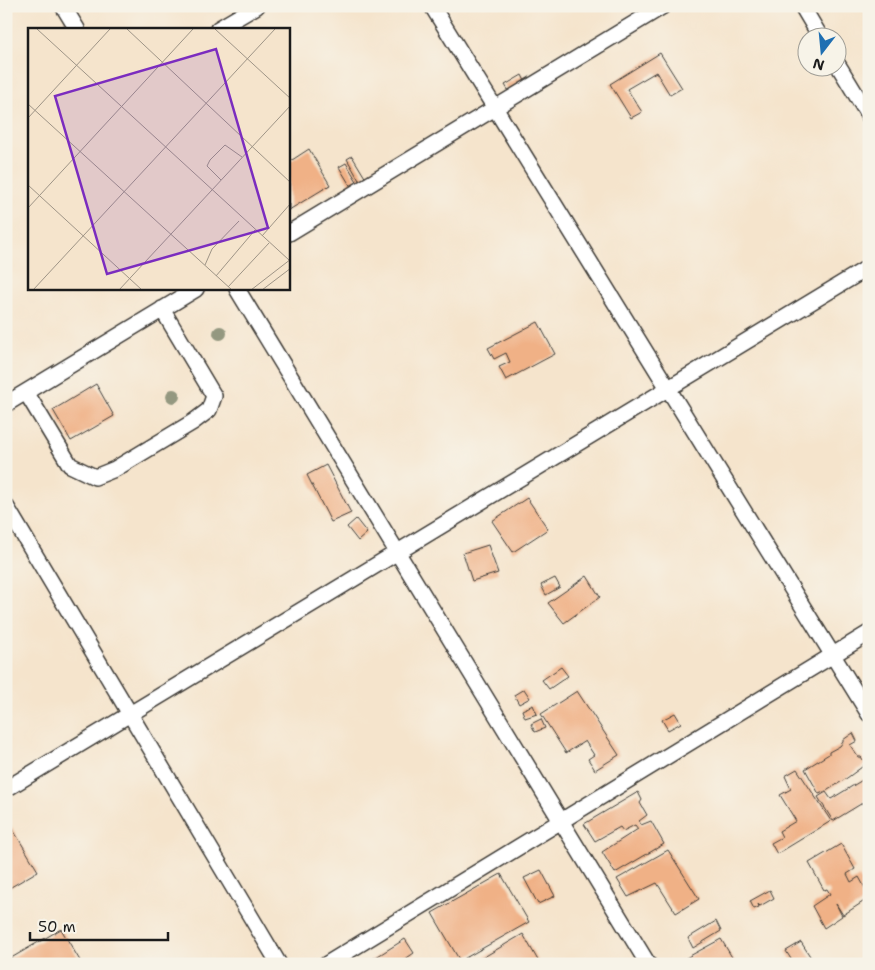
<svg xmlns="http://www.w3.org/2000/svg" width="875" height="970" viewBox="0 0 875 970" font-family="'Shantell Sans',sans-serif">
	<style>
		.building { fill: #f0b186 }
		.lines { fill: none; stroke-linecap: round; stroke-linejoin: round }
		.minor-casing { stroke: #3d3a36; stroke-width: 18 }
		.minor { stroke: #fff; stroke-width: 15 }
		.tree { fill: #949880 }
		.inset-road { fill: none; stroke: #9e9486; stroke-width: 1 }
		.view { fill: #7b2cbf; fill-opacity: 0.15; stroke: #7b2cbf; stroke-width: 2.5 }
		.inset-edge { fill: none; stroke: #1c1c1c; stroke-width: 2.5 }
	</style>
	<rect width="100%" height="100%" fill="#f7f3e8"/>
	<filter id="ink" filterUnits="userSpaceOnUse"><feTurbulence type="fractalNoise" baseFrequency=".02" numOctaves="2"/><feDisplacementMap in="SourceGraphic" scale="10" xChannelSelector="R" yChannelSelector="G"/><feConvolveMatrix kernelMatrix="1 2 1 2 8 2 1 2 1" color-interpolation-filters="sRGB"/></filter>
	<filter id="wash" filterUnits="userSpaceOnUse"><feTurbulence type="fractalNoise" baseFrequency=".0096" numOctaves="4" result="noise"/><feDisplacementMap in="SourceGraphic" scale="20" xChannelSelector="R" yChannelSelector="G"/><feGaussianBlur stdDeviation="1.12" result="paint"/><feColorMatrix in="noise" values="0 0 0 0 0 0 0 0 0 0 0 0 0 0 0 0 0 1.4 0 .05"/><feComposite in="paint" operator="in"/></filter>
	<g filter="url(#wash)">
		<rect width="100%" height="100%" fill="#f5e4cc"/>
		<g id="blocks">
			<path class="building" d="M660 53 682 88 670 95 656 72 627 89 642 112 631 118 610 84Z
				M522 75 526 83 510 93 505 85Z
				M309 149 330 185 289 210V162Z
				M352 156 366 179 360 182 347 159Z
				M346 163 358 183 351 187 339 167Z
				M538 322 555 354 506 380 499 367 510 362 506 353 494 359 488 348Z
				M96 384 114 416 71 441 53 410Z
				M326 465 351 513 331 522 307 475Z
				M527 498 548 529 513 552 492 521Z
				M356 519 367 533 358 541 347 527Z
				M488 545 498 573 472 581 463 553Z
				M587 576 600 597 564 623 548 603Z
				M555 578 560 587 546 595 541 585Z
				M561 667 568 676 549 689 542 680Z
				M524 689 530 698 519 704 514 695Z
				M577 691 619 755 595 770 588 759 594 755 585 741 566 753 541 714Z
				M533 705 537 714 525 718 522 710Z
				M675 713 681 723 668 730 662 720Z
				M541 719 545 728 535 732 531 724Z
				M853 733 857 741 850 745 858 757H861L866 764 847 778 828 790 819 794 805 769 829 754V752L840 746 843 742V740Z
				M797 769 831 821 777 854 771 843 782 837 779 831 796 821 780 795 791 789 785 776Z
				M869 776V799L833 821 818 797 826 792 831 799Z
				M638 792 642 800 640 803 647 815 639 821 641 825 651 821 664 844 615 873 602 852 638 829 635 825 623 831 620 827 595 841 584 824Z
				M6 818 38 871 6 890Z
				M841 844 855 869 847 874 851 882 859 877 869 895V898L843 915 836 904 842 916 824 928 812 906 830 894 827 889 824 890 809 863Z
				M668 850 699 899 676 913 657 883 628 897 617 879Z
				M541 870 555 896 538 904 524 878Z
				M501 874 529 922 460 961 432 913Z
				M770 890 774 898 760 906 758 904 759 907 754 909 750 901Z
				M716 921 721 931 693 948 688 938Z
				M61 929 82 964H6V961Z
				M523 934 540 964H472Z
				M405 939 414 953 398 964H365Z
				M721 939 736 964H690L686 958Z
				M801 942 815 964H794L786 951Z"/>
		</g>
	</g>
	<g filter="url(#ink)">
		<use href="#blocks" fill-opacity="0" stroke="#3d3a36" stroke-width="1"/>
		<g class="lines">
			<defs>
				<path id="minor" d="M63 6 77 29
					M432 6 869 714
					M802 6 821 38
					M218 29 257 6
					M838 65 869 116
					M289 233 663 6
					M237 289 648 964
					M26 392 70 465 95 477 115 469 193 422 209 410 214 396 162 309
					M6 404 196 289
					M6 506 279 964
					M6 789 869 267
					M327 964 869 633"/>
			</defs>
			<use href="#minor" class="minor-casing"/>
			<use href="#minor" class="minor"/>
		</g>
		<g class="tree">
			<circle cx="220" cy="333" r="7"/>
			<circle cx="173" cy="396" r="7"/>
		</g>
	</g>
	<g transform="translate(28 28)">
		<rect width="262" height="262" fill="#f5e4cc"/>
		<path class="inset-road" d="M9 1 261 232M99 1 263 155M187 1 263 71M0 76 204 262M0 90 82 1M193 152 179 138 182 132 197 117 214 129M0 157 114 262M0 180 165 1M234 208 263 175M177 237 184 221 211 193M188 248 227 202M200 259 241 215M5 262 247 1M91 262 263 77M223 262 263 231M234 262 263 240"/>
		<path class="view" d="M188 21 240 200 79 246 27 68Z"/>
		<rect width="262" height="262" class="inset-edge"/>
	</g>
	<rect width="875" height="970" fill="none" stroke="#f7f3e8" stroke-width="25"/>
	<g transform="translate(822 52) rotate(196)"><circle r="24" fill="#f7f3e8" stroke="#9f9d96"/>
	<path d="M0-4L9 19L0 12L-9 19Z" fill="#1f6fb2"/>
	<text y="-8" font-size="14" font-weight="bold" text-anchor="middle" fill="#1c1c1c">N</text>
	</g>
	<path d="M30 932v8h138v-8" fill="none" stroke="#1c1c1c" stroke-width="2.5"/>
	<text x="38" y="932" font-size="15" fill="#1c1c1c" stroke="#f7f3e8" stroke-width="4" paint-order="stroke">50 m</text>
</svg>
